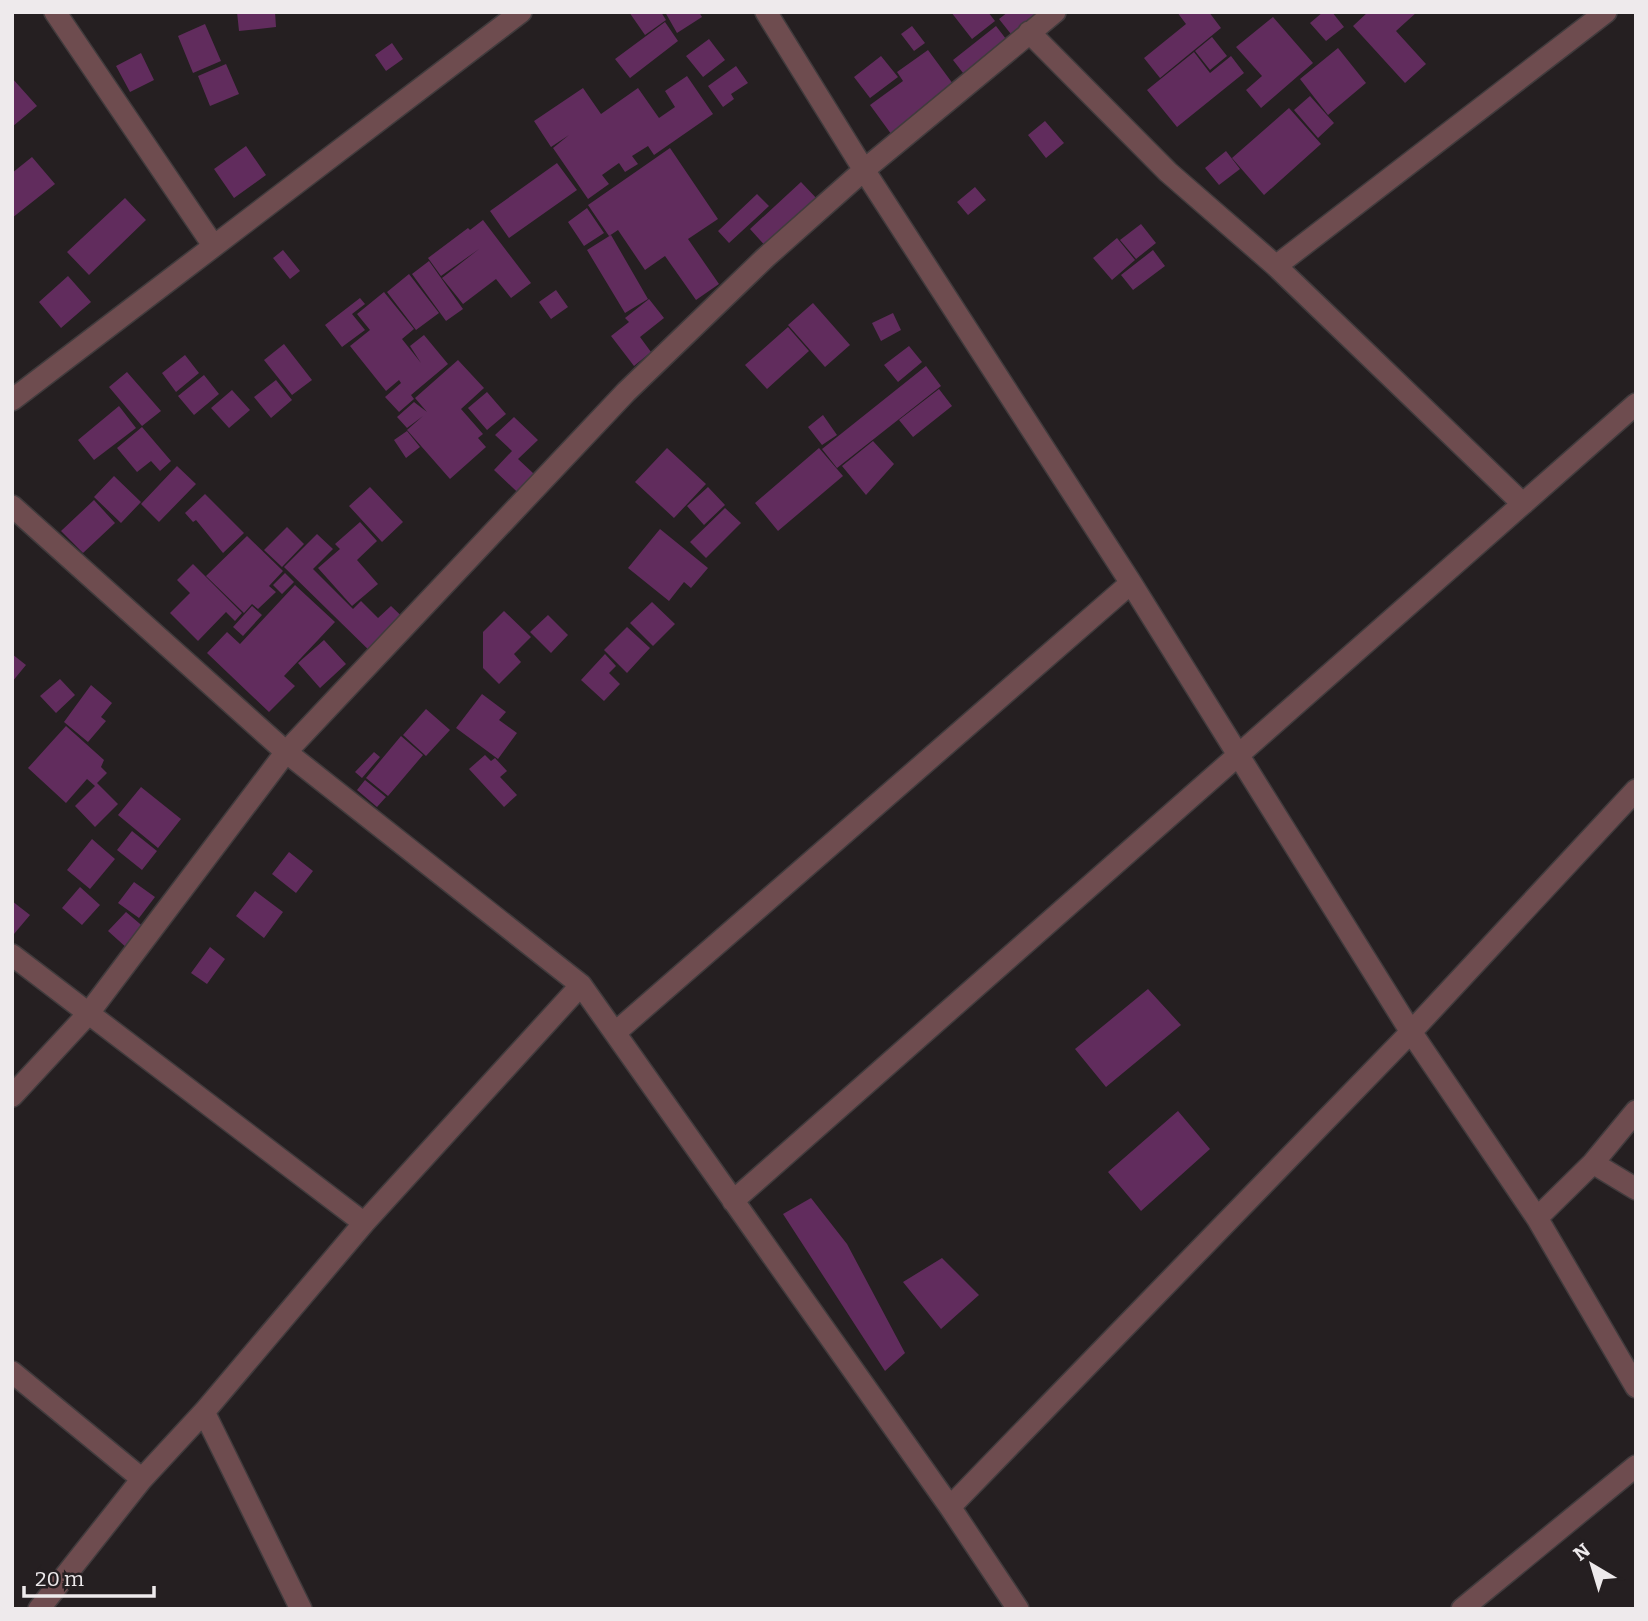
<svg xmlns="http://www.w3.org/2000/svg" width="1648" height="1621" viewBox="0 0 1648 1621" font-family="Bitter,serif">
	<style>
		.building { fill: #612c5d }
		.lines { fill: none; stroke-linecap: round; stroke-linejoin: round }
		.street-casing { stroke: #413b3d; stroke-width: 24 }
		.street { stroke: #6e4c4f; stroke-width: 21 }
	</style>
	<rect width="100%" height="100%" fill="#251f21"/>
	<path class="building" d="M237 12H275L276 27 239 31Z
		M629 12H661L666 20 645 35Z
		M665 12H699L702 17 677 33Z
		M951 12H988L995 21 972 39Z
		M1008 12H1055L1018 43 999 19Z
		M1177 12H1209L1221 28 1160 78 1144 58 1186 24Z
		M1323 12H1332L1344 27 1326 41 1310 23Z
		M1368 12H1417L1396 31 1426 64 1405 83 1353 26Z
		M1273 17 1313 63 1261 108 1246 90 1262 76 1236 47Z
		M665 22 678 41 630 78 615 59Z
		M205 24 221 61 193 73 178 36Z
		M912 26 925 43 914 51 901 34Z
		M996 26 1013 48 970 82 953 60Z
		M1212 37 1227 56 1210 70 1195 51Z
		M709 39 725 60 703 77 686 56Z
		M392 43 403 59 386 71 375 55Z
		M1338 48 1366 83 1328 115 1300 79Z
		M928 50 956 88 897 142 870 105 903 81 897 72Z
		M1194 52 1210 73 1231 56 1244 73 1177 127 1147 90Z
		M141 53 154 80 130 92 116 66Z
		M881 56 898 77 870 98 854 77Z
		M226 64 239 94 210 106 198 76Z
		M736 66 748 83 731 94 734 99 723 107 708 86Z
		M687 76 713 114 654 155 648 146 632 156 638 164 625 172 619 163 602 175 609 184 588 199 553 148 569 135 551 147 534 121 583 88 601 114 638 88 659 118 675 107 665 91Z
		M12 78 37 106 12 127Z
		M1310 96 1334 123 1318 138 1294 110Z
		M1289 108 1321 144 1264 195 1232 158Z
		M1045 121 1064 143 1046 158 1028 135Z
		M246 146 266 175 234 198 214 169Z
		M670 148 718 219 688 239 719 284 696 300 665 256 645 270 618 230 609 236 588 205Z
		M1226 151 1240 169 1219 185 1205 168Z
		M32 157 55 184 12 218V173Z
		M557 163 577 190 509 238 490 211Z
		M801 182 819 201 768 249 750 229Z
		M975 187 986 200 968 215 957 202Z
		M757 194 769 206 729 243 718 231Z
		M125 198 146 220 89 275 67 252Z
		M587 208 604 233 584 246 568 222Z
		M483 220 531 283 511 298 496 279 463 304 442 278 479 249 441 276 428 258 468 228 470 230Z
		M1141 224 1156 243 1136 259 1120 240Z
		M611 235 648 299 625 313 587 250Z
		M1117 238 1135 260 1112 280 1093 258Z
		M283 250 300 271 290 279 273 258Z
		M1153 250 1165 266 1133 290 1121 275Z
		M429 261 463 309 446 321 412 274Z
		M409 274 439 313 416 330 387 292Z
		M68 276 91 302 61 328 39 302Z
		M556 290 568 307 551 319 539 302Z
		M384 292 414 329 402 339 421 363 410 346 424 335 448 364 411 395 414 399 399 412 385 397 401 383 399 380 386 391 350 346 370 330 357 314Z
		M360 298 365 304 352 314 365 330 342 347 325 325Z
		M649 299 664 318 640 337 651 352 634 366 611 336 629 322 625 318Z
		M813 303 850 345 825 367 788 325Z
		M893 313 901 330 881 341 872 323Z
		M788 327 809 351 767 389 745 365Z
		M284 344 312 380 292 395 264 360Z
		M909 346 922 362 898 382 884 365Z
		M185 355 199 373 176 392 162 373Z
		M458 360 484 388 461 409 483 434 478 438 486 447 450 479 407 430 423 416 407 428 397 417 414 402 427 412 415 398Z
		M926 366 941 386 837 468 822 449Z
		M127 372 161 411 142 426 109 387Z
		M204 375 219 394 194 415 178 396Z
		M276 380 292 400 271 418 254 397Z
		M939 389 952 406 913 437 899 420Z
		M232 390 250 410 229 428 211 408Z
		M487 392 506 414 487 430 468 408Z
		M119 406 136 428 94 460 78 440Z
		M823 415 837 435 822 445 808 427Z
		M514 417 538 440 518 459 548 487 531 505 494 470 512 451 495 435Z
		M142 427 171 461 160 471 151 461 137 472 117 448Z
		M407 431 420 447 406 458 394 440Z
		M873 441 894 464 866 495 842 466Z
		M667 448 706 484 674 518 635 482Z
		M819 448 843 476 778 531 755 503Z
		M177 466 196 484 159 522 141 504Z
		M114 476 141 502 121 523 94 497Z
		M370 487 403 522 382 542 349 506Z
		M708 487 725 505 704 525 687 506Z
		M205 494 244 533 223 553 196 520 193 522 185 513Z
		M94 500 115 523 83 553 61 531Z
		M725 508 741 523 706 558 690 542Z
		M360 522 377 541 357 560 378 584 352 606 318 568 340 549 335 544Z
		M287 527 304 544 282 567 264 550Z
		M660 529 708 568 691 588 684 582 669 601 628 568Z
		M317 534 333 549 313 569 353 609 361 601 378 618 391 606 413 627 380 661 284 567Z
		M247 536 283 571 269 586 276 592 258 609 252 604 244 613 206 576Z
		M193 564 242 613 235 621 226 612 198 641 170 613 190 593 177 580Z
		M285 573 294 582 282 594 273 585Z
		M295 585 335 622 284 676 295 686 269 712 207 653 227 632 240 644Z
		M652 602 675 624 653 646 630 623Z
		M252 606 262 615 243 636 233 627Z
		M504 611 531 637 514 654 521 662 499 684 483 668V632Z
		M548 615 568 635 551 653 530 632Z
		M627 627 650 648 627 673 604 650Z
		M324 640 346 664 320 688 298 663Z
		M12 654 26 665 12 682Z
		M605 654 616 666 609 673 620 684 604 701 581 680Z
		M60 679 75 695 56 713 40 696Z
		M91 685 112 703 101 717 106 721 88 742 64 722Z
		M482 694 506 712 499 720 517 733 498 759 456 728Z
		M426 709 450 730 426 756 403 735Z
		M66 726 104 760 101 767 107 773 97 783 118 804 95 827 75 806 95 786 87 779 66 803 28 768Z
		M401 736 423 755 388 796 366 778Z
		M374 752 380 757 362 778 355 772Z
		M485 755 491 761 495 758 507 771 500 777 517 795 504 807 469 769Z
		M365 780 386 797 377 807 357 790Z
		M141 787 181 819 158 848 118 815Z
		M132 831 157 851 142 870 117 850Z
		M92 839 115 859 90 889 67 870Z
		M289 852 313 871 296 893 272 874Z
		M134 882 155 897 139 918 118 903Z
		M80 887 100 905 82 925 62 908Z
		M255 891 283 912 264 938 236 916Z
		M12 901 30 915 14 934 12 933Z
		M126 912 146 929 128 949 108 931Z
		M210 947 225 959 207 984 191 973Z
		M1148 989 1181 1025 1106 1087 1075 1049Z
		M1178 1111 1210 1149 1141 1211 1108 1172Z
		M811 1198 847 1244 905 1353 885 1371 783 1214Z
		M942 1258 979 1295 941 1329 903 1282Z"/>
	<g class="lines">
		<defs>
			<path id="street" d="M55 12 213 245
				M766 12 864 170 1131 583 1411 1032 1537 1218 1636 1387
				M1029 32 1168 172 1276 266 1523 504
				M1276 266 1606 12
				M12 400 521 12
				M12 506 286 752 581 985 950 1507 1018 1609
				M12 955 364 1223
				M616 1032 1131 583
				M12 1096 88 1014 286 752 626 392 765 258 864 170 1055 12
				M1593 1163 1636 1189
				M733 1201 1636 404
				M1537 1218 1593 1163 1636 1111
				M12 1372 142 1479
				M204 1412 301 1609
				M950 1507 1411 1032 1636 790
				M39 1609 142 1479 204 1412 364 1223 581 985
				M1462 1609 1636 1466"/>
		</defs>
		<use href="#street" class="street-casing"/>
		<use href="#street" class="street"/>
	</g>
	<rect width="1648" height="1621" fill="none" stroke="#eeeaec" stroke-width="28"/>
	<g transform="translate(1592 1565) rotate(322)" stroke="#251f21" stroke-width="5" paint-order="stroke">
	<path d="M0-5L12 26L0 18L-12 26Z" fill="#eeeaec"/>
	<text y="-10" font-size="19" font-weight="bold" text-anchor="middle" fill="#eeeaec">N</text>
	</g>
	<path d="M24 1586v10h130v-10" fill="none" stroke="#eeeaec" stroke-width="3.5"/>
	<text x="35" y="1586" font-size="21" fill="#eeeaec" stroke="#251f21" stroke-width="5" paint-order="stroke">20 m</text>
</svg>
